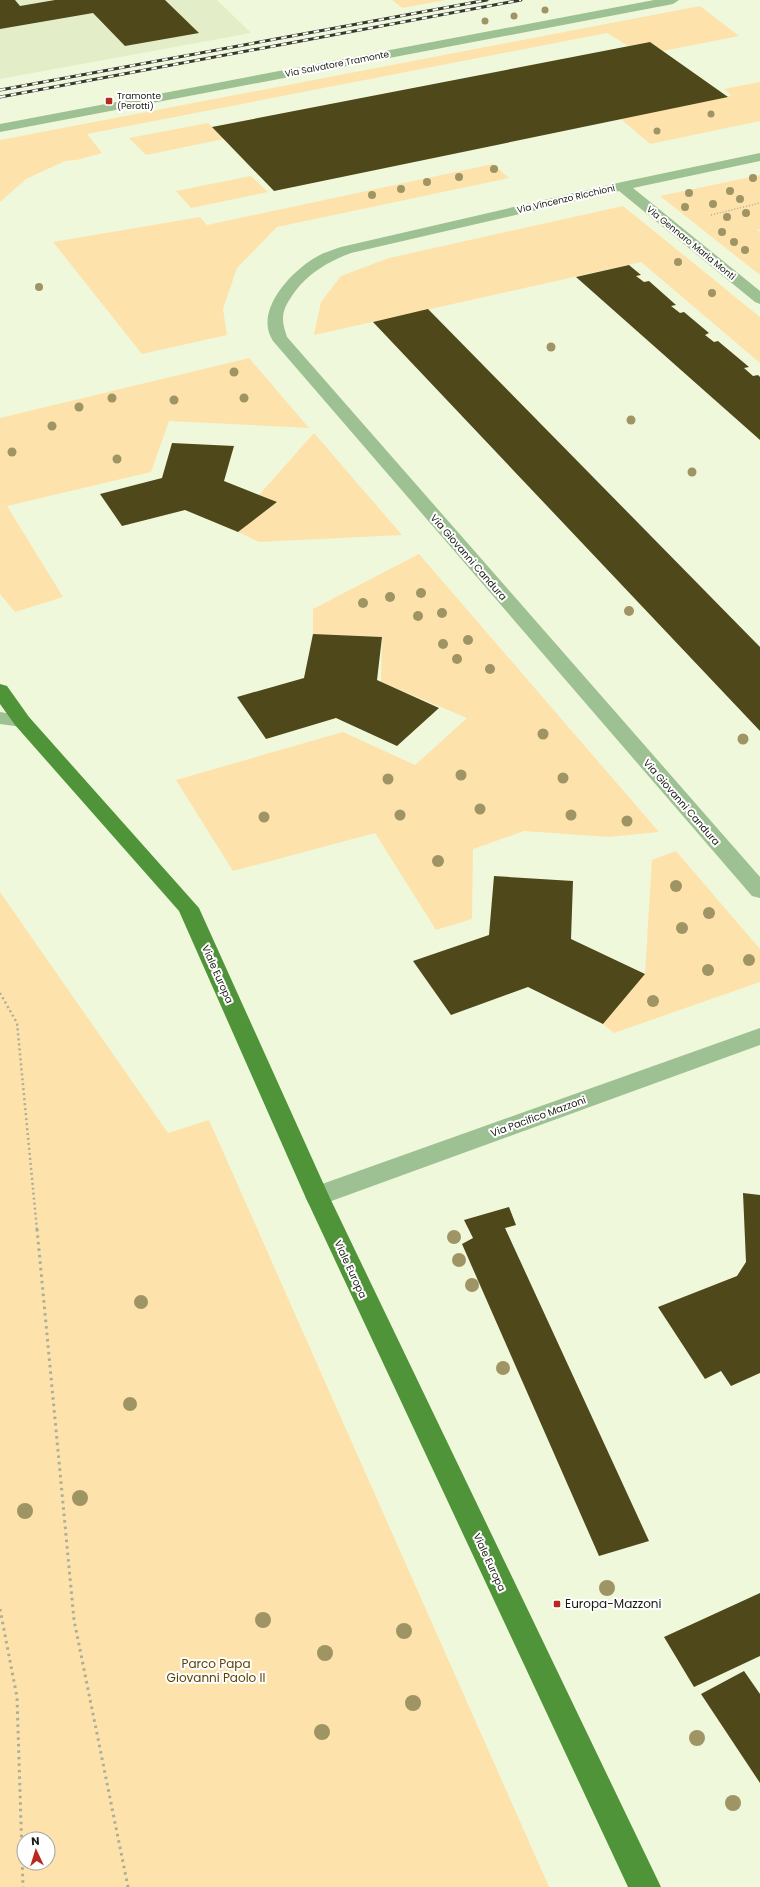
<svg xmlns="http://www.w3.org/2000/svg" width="760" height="1887" viewBox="0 0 760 1887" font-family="Poppins,sans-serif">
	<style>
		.built { fill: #e3eec9 }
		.green { fill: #fee2ac; fill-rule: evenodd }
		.building { fill: #4e481a }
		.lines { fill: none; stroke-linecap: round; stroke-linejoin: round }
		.path-far2 { stroke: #a9af98; stroke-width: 1.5; stroke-dasharray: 1 2; stroke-linecap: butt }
		.path-far1 { stroke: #a9af98; stroke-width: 2.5; stroke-dasharray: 2 3; stroke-linecap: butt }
		.path { stroke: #a9af98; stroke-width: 3; stroke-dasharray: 2.5 4; stroke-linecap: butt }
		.minor { fill: #9dc192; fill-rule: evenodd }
		.major { fill: #509439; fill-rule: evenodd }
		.rail-casing { stroke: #35392c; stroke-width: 3 }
		.rail { stroke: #fff; stroke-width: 2; stroke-dasharray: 5.5; stroke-linecap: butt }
		.tree { fill: #9f9463 }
		.poi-dot { fill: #b82a20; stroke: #fff; stroke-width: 1.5 }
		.labels { text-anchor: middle; stroke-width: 4; stroke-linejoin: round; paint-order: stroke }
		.far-street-label { font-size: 9px; fill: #191c12; stroke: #fff }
		.far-poi-label { font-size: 9px; fill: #191c12; stroke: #fff; text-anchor: start }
		.street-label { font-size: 10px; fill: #191c12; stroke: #fff }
		.near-poi-label { font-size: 12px; fill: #191c12; stroke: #fff; text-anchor: start }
		.near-park-label { font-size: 12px; fill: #5d4300; stroke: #fff }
	</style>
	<rect width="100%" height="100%" fill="#f0f8db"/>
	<path class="built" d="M0 0H217L251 33 0 79Z"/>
	<path class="green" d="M392 0H446L402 8Z
		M700 6 739 36 663 51 650 42 628 46 607 33 87 134 102 153 77 160 65 161 26 179 0 202V140Z
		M760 82V121L650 144 621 119 731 95 724 89Z
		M208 123 224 139 146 155 129 138Z
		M493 164 509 178 277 227 237 268 223 309 227 335 142 354 53 242 200 217 207 225Z
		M760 175V229L757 230 760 232V275L660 196Z
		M251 176 268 192 191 208 176 191Z
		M623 206 760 317V363L641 262 314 335 321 302 341 276 389 258Z
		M249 358 309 428 169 421 151 472 7 506 63 597 15 612 0 594V418Z
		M314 433 402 535 259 542 238 532 277 502 259 495Z
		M419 554 659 832 608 837 524 831 473 849 472 919 436 930 375 833 233 871 176 780 343 732 415 765 467 718 381 682 382 637 313 634V609Z
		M676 851 760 949V982L614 1033 603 1024 645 974 652 860Z
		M0 892 168 1133 209 1120 549 1887H0ZM24 1839H48V1863H24Z"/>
	<path class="building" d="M0 0H15L20 6 55 0H165L199 33 125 46 93 13 0 29Z
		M650 42 728 97 274 191 212 127Z
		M629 265 641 275 636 276 644 282 649 281 676 305 671 306 680 313 684 312 709 333 705 335 714 342 718 341 749 367 744 368 753 376 758 375 760 377V440L576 277Z
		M428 309 760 647V731L373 322Z
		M172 443 234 446 224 481 277 502 238 532 185 510 122 526 100 494 162 478Z
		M313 634 382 637 377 680 439 708 397 746 336 718 266 739 237 697 304 678Z
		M494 876 573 881 571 939 645 974 603 1024 528 987 451 1015 413 961 489 935Z
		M743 1193 760 1195V1373L731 1386 721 1371 705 1379 658 1307 737 1276 746 1262Z
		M509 1207 516 1225 505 1228 649 1541 599 1556 462 1244 473 1238 464 1220Z
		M760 1593V1656L694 1687 664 1637Z
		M744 1671 760 1694V1783L701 1694Z"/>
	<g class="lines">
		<path class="path-far2" d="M711 215 760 203"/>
		<path class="path-far1" d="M0 993 17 1023 37 1230"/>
		<path class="path" d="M37 1229 74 1620 128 1887
			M0 1609 17 1697 23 1887"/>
		<path class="minor" d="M654 0H679L673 4 0 132V124Z
			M760 153V161L633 188 760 291V304L755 302 619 191 351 253C325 263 305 275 290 299 286 305 283 311 283 319 283 325 285 331 287 337L760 877V898L752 896 273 341C253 311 292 270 318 256 325 252 333 250 341 247L622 182Z
			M0 712 29 717 32 721 29 725 22 727 0 724Z
			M760 1028V1045L326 1203 317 1206 308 1203 305 1196 308 1189Z"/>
		<path class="major" d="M0 684 7 686 29 717 199 908 329 1196 661 1887H628L305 1196 179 911 15 725 0 704Z"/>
		<defs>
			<path id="rail" d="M0 90 487 0
				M0 97 521 0"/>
		</defs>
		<use href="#rail" class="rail-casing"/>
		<use href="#rail" class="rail"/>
	</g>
	<g class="tree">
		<circle cx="545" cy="10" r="3.5"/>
		<circle cx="514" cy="16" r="3.5"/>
		<circle cx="485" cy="21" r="3.5"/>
		<circle cx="711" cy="114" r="3.5"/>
		<circle cx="657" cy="131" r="3.5"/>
		<circle cx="494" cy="169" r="4"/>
		<circle cx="459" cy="177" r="4"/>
		<circle cx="753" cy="178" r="4"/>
		<circle cx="427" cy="182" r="4"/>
		<circle cx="401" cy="189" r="4"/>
		<circle cx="730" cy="191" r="4"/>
		<circle cx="689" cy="193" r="4"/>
		<circle cx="372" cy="195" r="4"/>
		<circle cx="740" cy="199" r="4"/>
		<circle cx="713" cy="204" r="4"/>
		<circle cx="685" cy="207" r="4"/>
		<circle cx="746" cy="213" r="4"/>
		<circle cx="727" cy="217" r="4"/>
		<circle cx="722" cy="232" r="4"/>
		<circle cx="734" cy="242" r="4"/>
		<circle cx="745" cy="250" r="4"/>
		<circle cx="678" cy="262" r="4"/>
		<circle cx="39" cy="287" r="4"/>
		<circle cx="712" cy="293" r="4"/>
		<circle cx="551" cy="347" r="4.5"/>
		<circle cx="234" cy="372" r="4.5"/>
		<circle cx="112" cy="398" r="4.5"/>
		<circle cx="244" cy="398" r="4.5"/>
		<circle cx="174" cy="400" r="4.5"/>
		<circle cx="79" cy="407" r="4.5"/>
		<circle cx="631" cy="420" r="4.5"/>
		<circle cx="52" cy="426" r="4.5"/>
		<circle cx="12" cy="452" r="4.5"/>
		<circle cx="117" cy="459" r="4.5"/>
		<circle cx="692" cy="472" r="4.5"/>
		<circle cx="421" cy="593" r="5"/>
		<circle cx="390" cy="597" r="5"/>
		<circle cx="363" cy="603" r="5"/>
		<circle cx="629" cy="611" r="5"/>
		<circle cx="442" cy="613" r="5"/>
		<circle cx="418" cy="616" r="5"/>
		<circle cx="468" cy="640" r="5"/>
		<circle cx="443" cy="644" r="5"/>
		<circle cx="457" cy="659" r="5"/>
		<circle cx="490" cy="669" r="5"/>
		<circle cx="543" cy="734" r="5.5"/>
		<circle cx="743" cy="739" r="5.5"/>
		<circle cx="461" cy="775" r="5.5"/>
		<circle cx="563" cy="778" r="5.5"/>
		<circle cx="388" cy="779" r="5.5"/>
		<circle cx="480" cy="809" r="5.5"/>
		<circle cx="400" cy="815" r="5.5"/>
		<circle cx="571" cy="815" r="5.5"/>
		<circle cx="264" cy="817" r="5.5"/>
		<circle cx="627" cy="821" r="5.5"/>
		<circle cx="438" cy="861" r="6"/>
		<circle cx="676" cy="886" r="6"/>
		<circle cx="709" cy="913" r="6"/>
		<circle cx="682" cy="928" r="6"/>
		<circle cx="749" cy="960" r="6"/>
		<circle cx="708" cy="970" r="6"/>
		<circle cx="653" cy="1001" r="6"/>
		<circle cx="454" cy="1237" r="7"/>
		<circle cx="459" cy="1260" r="7"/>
		<circle cx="472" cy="1285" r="7"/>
		<circle cx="141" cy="1302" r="7"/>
		<circle cx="503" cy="1368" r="7"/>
		<circle cx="130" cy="1404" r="7"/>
		<circle cx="80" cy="1498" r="8"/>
		<circle cx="25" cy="1511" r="8"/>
		<circle cx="607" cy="1588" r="8"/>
		<circle cx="263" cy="1620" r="8"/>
		<circle cx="404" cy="1631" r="8"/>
		<circle cx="325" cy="1653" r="8"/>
		<circle cx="413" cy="1703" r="8"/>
		<circle cx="322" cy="1732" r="8"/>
		<circle cx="697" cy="1738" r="8"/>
		<circle cx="733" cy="1803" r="8"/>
	</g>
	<g class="poi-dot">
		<rect x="105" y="97" width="8" height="8" rx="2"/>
		<rect x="553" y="1600" width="8" height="8" rx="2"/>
	</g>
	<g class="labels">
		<g class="far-street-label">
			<text transform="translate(337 64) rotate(-11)" y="3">Via Salvatore Tramonte</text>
			<text transform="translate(566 199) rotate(-13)" y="3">Via Vincenzo Ricchioni</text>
			<text transform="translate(691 243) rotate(39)" y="3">Via Gennaro Maria Monti</text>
		</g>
		<g class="far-poi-label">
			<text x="117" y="99">Tramonte<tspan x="117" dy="10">(Perotti)</tspan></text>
		</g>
		<g class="street-label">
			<text transform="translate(469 557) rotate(49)" y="4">Via Giovanni Candura</text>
			<text transform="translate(682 802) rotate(49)" y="4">Via Giovanni Candura</text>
			<text transform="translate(218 974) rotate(66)" y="4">Viale Europa</text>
			<text transform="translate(538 1116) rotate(-20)" y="4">Via Pacifico Mazzoni</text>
			<text transform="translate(351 1269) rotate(65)" y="4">Viale Europa</text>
			<text transform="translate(490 1562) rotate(65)" y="4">Viale Europa</text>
		</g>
		<g class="near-poi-label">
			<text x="565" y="1608">Europa-Mazzoni</text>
		</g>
		<g class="near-park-label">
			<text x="216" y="1668">Parco Papa<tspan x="216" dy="14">Giovanni Paolo II</tspan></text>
		</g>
	</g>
	<g transform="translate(36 1851) rotate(356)"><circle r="19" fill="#ffffff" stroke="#a3a4a0"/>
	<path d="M0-3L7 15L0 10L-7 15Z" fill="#b82a20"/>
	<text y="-6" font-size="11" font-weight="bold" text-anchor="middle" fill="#191c12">N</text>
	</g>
</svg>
